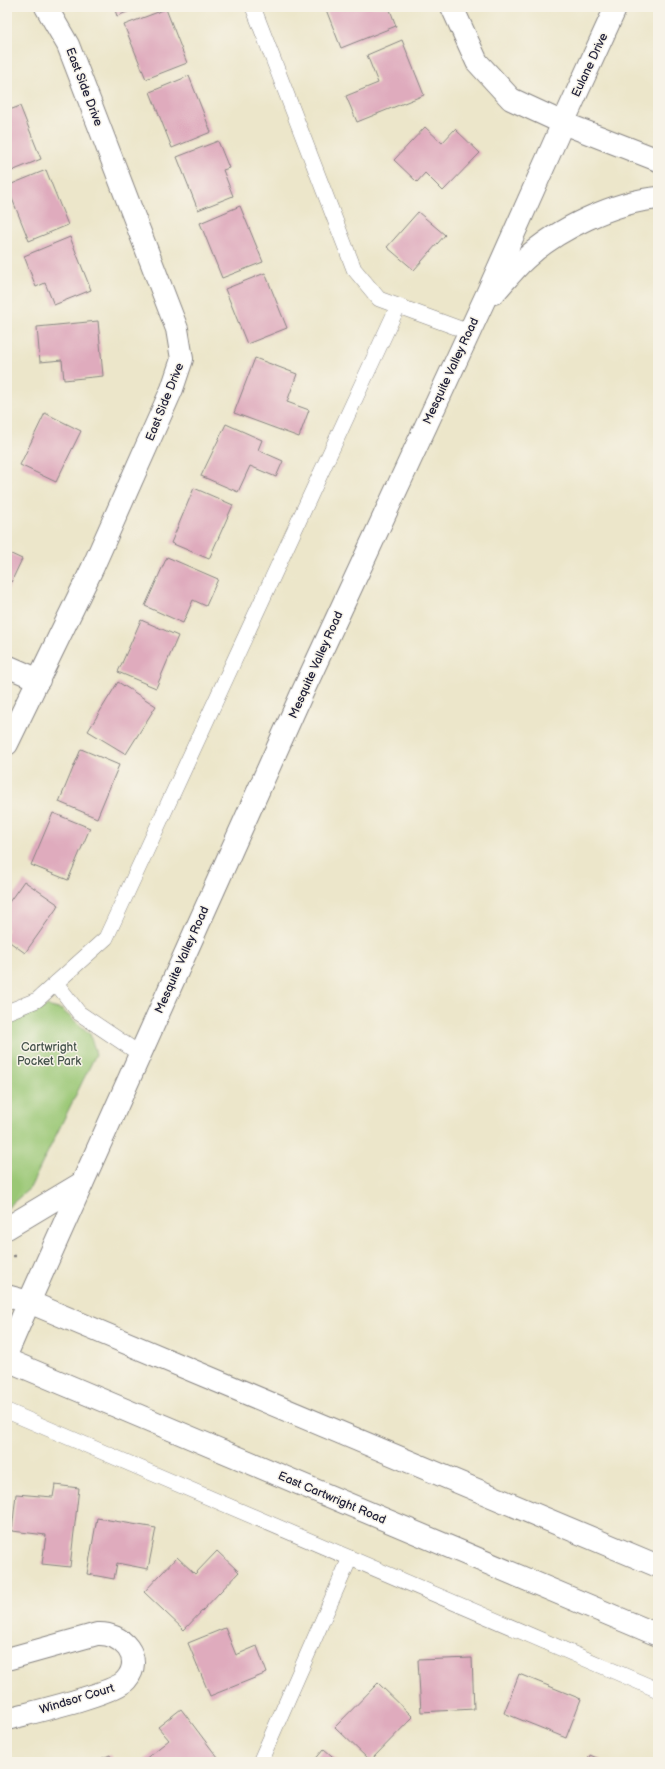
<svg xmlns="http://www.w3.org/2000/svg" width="665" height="1769" font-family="'Balsamiq Sans',sans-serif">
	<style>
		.green { fill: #9ac775; stroke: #5e7458 }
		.building { fill: #dfabbd }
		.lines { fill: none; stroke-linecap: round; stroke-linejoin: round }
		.lane-casing { stroke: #878482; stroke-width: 16 }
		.street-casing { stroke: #878482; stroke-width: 24 }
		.secondary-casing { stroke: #878482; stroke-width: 24 }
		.path { stroke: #878482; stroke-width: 2.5; stroke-dasharray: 3 3; stroke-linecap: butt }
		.lane { stroke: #fff; stroke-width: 15 }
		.street { stroke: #fff; stroke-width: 22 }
		.secondary { stroke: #fff; stroke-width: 22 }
		.labels { text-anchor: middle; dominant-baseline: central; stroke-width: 3; stroke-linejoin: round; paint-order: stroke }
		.street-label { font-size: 12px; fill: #22223b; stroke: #f7f3e8 }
		.park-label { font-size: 12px; fill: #46544c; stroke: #f7f3e8 }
	</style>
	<rect width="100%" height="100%" fill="#f7f3e8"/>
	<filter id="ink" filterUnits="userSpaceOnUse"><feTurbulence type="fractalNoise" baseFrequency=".025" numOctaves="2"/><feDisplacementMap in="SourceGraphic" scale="8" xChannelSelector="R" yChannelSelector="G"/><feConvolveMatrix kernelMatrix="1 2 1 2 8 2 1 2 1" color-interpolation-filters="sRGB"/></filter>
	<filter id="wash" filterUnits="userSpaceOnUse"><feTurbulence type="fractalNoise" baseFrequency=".012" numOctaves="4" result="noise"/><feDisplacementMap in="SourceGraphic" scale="16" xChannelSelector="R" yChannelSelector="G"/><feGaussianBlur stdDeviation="0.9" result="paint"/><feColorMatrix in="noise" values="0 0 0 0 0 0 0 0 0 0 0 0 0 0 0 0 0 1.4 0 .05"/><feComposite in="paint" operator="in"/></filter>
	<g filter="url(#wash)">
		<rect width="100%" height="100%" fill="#ece6ca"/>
		<path class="green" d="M47 1006 62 1010 90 1034 96 1054 30 1188 7 1208V1022Z"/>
		<g id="blocks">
			<g class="building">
				<path d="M114 7H140L117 16Z"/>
				<path d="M325 7H389L396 26 341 48Z"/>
				<path d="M166 9 187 63 146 79 124 25Z"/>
				<path d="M402 40 424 95 357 122 346 96 378 83 367 55Z"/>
				<path d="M189 76 211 132 172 148 150 92Z"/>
				<path d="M20 106 41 159 7 173V111Z"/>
				<path d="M425 127 442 143 455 129 480 153 443 191 425 173 417 182 394 160Z"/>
				<path d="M218 141 229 168 223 170 233 196 198 210 177 157Z"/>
				<path d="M46 170 68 225 29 241 7 186Z"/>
				<path d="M240 206 263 262 222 278 200 223Z"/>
				<path d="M418 212 445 235 414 270 387 247Z"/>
				<path d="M70 237 91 290 54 305 45 283 36 287 24 256Z"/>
				<path d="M265 273 287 328 247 344 225 289Z"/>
				<path d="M98 321 103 376 64 380 62 360 40 362 37 327Z"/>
				<path d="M255 358 297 374 287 402 309 410 299 437 234 413Z"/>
				<path d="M45 413 81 431 56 482 20 465Z"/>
				<path d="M226 424 262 440 258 450 283 461 276 477 250 466 238 492 201 476Z"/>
				<path d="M194 488 233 505 209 559 171 543Z"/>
				<path d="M7 552 22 559 7 591Z"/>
				<path d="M167 557 218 579 206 606 193 600 183 623 145 606Z"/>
				<path d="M141 620 178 636 156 688 118 672Z"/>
				<path d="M118 682 156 706 126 754 88 731Z"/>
				<path d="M81 749 119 765 97 818 59 802Z"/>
				<path d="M53 813 90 828 68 880 31 865Z"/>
				<path d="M24 881 59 905 25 953 7 940V905Z"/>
				<path d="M55 1485 79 1488 70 1567 42 1564 46 1535 12 1531 16 1494 53 1497Z"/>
				<path d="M97 1518 156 1528 148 1569 117 1563 114 1579 87 1574Z"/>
				<path d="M217 1551 239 1572 184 1630 144 1592 177 1557 195 1574Z"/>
				<path d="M225 1628 236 1655 257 1646 267 1673 210 1696 188 1643Z"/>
				<path d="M472 1658 474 1709 421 1712 418 1660Z"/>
				<path d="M519 1674 581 1699 566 1738 504 1713Z"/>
				<path d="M378 1683 413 1717 370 1761 335 1727Z"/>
				<path d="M181 1709 221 1762H146L144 1760 169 1740 158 1727Z"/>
				<path d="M324 1749 339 1762H313Z"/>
				<path d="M110 1755 113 1762H93Z"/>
				<path d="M590 1755 606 1762H587Z"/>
			</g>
		</g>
	</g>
	<g filter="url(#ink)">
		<use href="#blocks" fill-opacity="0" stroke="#878482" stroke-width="1"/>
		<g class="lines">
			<defs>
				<g id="lane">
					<path d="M253 7 354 269 379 299 469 332"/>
					<path d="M56 983 79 1013 140 1054"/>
					<path d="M7 1012 37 1000 106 938 398 306"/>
					<path d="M7 1411 658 1690"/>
					<path d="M260 1762 350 1558"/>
				</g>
				<g id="street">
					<path d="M452 7 477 62 511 99 563 123"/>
					<path d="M7 666 39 680"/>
					<path d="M7 744 92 569 172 389 182 359 177 329 68 45 46 7"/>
					<path d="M7 1353 29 1302"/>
					<path d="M7 1659 97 1634C122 1632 145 1658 126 1680 114 1694 29 1713 7 1719"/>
				</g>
				<g id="secondary">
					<path d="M563 123 658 160"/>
					<path d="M494 293C504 282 514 269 525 259 557 229 614 202 658 198"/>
					<path d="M7 1228 82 1183"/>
					<path d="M7 1296 29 1302 658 1566"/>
					<path d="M29 1302 303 691 487 294 563 123 616 7"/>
					<path d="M7 1360 658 1635"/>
				</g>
			</defs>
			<use href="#lane" class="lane-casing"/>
			<use href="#street" class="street-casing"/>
			<use href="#secondary" class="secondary-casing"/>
			<path class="path" d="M7 1256H19"/>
			<use href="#lane" class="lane"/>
			<use href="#street" class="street"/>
			<use href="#secondary" class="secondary"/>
		</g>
	</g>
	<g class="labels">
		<g class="street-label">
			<text transform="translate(590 65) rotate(-65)">Eulane Drive</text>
			<text transform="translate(84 87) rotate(69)">East Side Drive</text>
			<text transform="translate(451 371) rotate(-65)">Mesquite Valley Road</text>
			<text transform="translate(165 402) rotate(-68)">East Side Drive</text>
			<text transform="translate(316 665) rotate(-66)">Mesquite Valley Road</text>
			<text transform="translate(182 960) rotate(-66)">Mesquite Valley Road</text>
			<text transform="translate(332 1498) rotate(23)">East Cartwright Road</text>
			<text transform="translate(77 1699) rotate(-17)">Windsor Court</text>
		</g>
		<g class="park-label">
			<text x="49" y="1047">Cartwright<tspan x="49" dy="14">Pocket Park</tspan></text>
		</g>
	</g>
	<rect width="665" height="1769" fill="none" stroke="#f7f3e8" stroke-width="24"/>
</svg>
